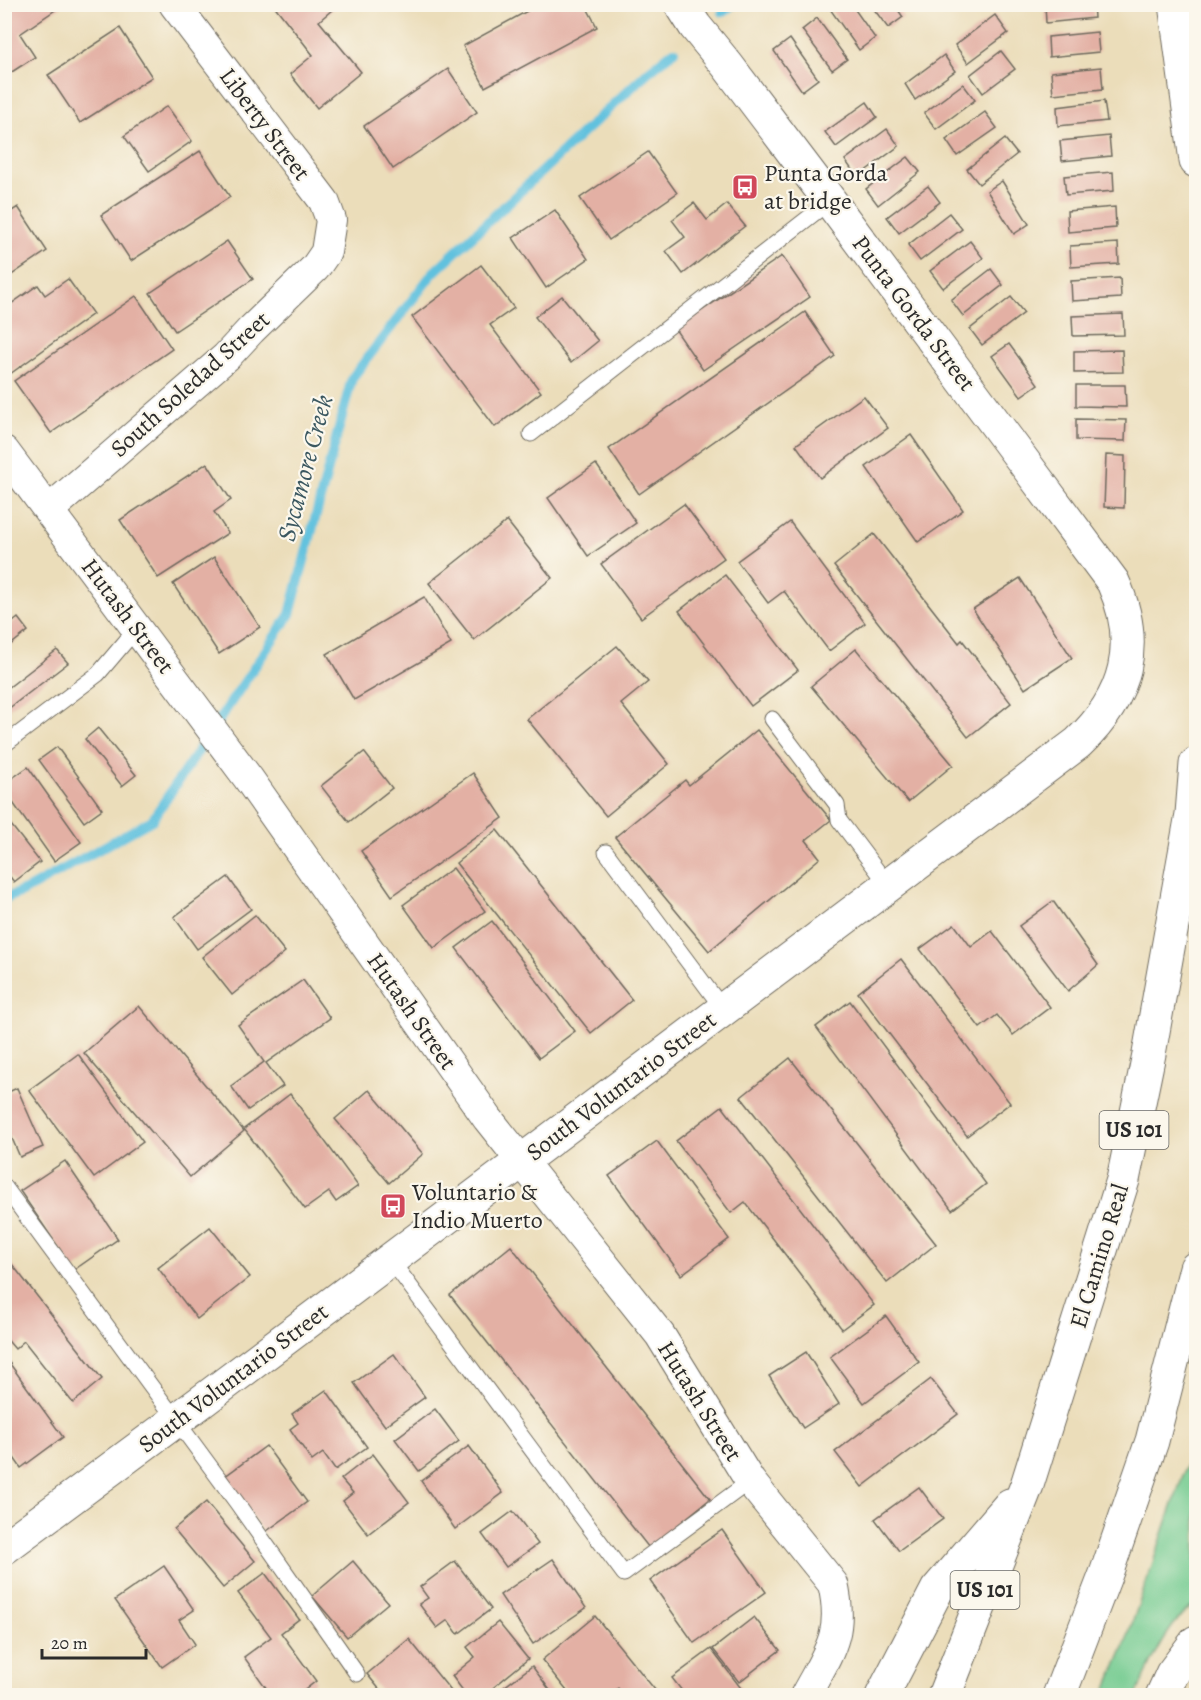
<svg xmlns="http://www.w3.org/2000/svg" width="1201" height="1700" font-family="Alegreya,serif">
	<style>
		.green { fill: #73cb90; stroke: #4f7b5e; stroke-width: 1.5 }
		.lines { fill: none; stroke-linecap: round; stroke-linejoin: round }
		.stream { stroke: #60c1de; stroke-width: 10 }
		.building { fill: #e3b0a4 }
		.lane-casing { stroke: #6e695d; stroke-width: 17 }
		.street-casing { stroke: #6e695d; stroke-width: 32 }
		.secondary-casing { stroke: #6e695d; stroke-width: 35 }
		.highway-casing { stroke: #6e695d; stroke-width: 35 }
		.lane { stroke: #fff; stroke-width: 15 }
		.street { stroke: #fff; stroke-width: 30 }
		.secondary { stroke: #fff; stroke-width: 33 }
		.highway { stroke: #fff; stroke-width: 33 }
		.labels { text-anchor: middle; dominant-baseline: central; stroke-width: 4.5; stroke-linejoin: round; paint-order: stroke }
		.shield { fill: #fbf7ec; stroke: #696865; stroke-width: 1.5 }
		.shield-label { font-size: 22px; font-weight: bold; fill: #2b2b2b }
		.street-label { font-size: 24px; fill: #2b2b2b; stroke: #fbf7ec }
		.poi-label { font-size: 24px; fill: #2b2b2b; stroke: #fbf7ec; text-anchor: start }
		.water-label { font-size: 26px; font-style: italic; fill: #3b5861; stroke: #fbf7ec }
	</style>
	<rect width="100%" height="100%" fill="#fbf7ec"/>
	<filter id="ink" filterUnits="userSpaceOnUse"><feTurbulence type="fractalNoise" baseFrequency=".0167" numOctaves="2"/><feDisplacementMap in="SourceGraphic" scale="12" xChannelSelector="R" yChannelSelector="G"/><feConvolveMatrix kernelMatrix="1 2 1 2 8 2 1 2 1" color-interpolation-filters="sRGB"/></filter>
	<filter id="wash" filterUnits="userSpaceOnUse"><feTurbulence type="fractalNoise" baseFrequency=".008" numOctaves="4" result="noise"/><feDisplacementMap in="SourceGraphic" scale="24" xChannelSelector="R" yChannelSelector="G"/><feGaussianBlur stdDeviation="1.35" result="paint"/><feColorMatrix in="noise" values="0 0 0 0 0 0 0 0 0 0 0 0 0 0 0 0 0 1.4 0 .05"/><feComposite in="paint" operator="in"/></filter>
	<g filter="url(#wash)">
		<rect width="100%" height="100%" fill="#ebddba"/>
		<path class="green" d="M1196 1437V1604C1168 1620 1150 1666 1136 1695H1104L1124 1647Z"/>
		<g class="lines">
			<g class="stream">
				<path d="M723 12 733 4"/>
				<path d="M4 899 26 890 152 820 290 614 352 378 433 273 649 71 674 51"/>
			</g>
		</g>
		<g id="blocks">
			<g class="building">
				<path d="M4 4H64L20 34 35 57 4 77Z"/>
				<path d="M273 4H339L319 21 361 72 317 108 290 74 313 55Z"/>
				<path d="M540 4H585L597 27 485 87 463 46Z"/>
				<path d="M836 4H851L875 38 859 50 830 9Z"/>
				<path d="M870 4H894L903 17 888 28Z"/>
				<path d="M1045 4H1093L1094 18 1046 23Z"/>
				<path d="M995 15 1008 33 968 63 955 45Z"/>
				<path d="M817 18 847 59 832 70 802 30Z"/>
				<path d="M120 28 152 77 80 123 48 75Z"/>
				<path d="M1097 32 1099 52 1049 57 1048 37Z"/>
				<path d="M790 39 818 79 802 91 774 51Z"/>
				<path d="M1001 51 1015 69 983 93 970 75Z"/>
				<path d="M944 55 955 71 915 100 905 84Z"/>
				<path d="M1101 67 1103 89 1053 94 1051 72Z"/>
				<path d="M448 69 477 112 393 169 364 126Z"/>
				<path d="M963 84 975 100 936 129 924 113Z"/>
				<path d="M1104 101 1107 121 1058 126 1057 107Z"/>
				<path d="M867 102 877 117 836 147 825 132Z"/>
				<path d="M167 106 192 141 149 171 124 136Z"/>
				<path d="M985 112 997 128 957 156 946 140Z"/>
				<path d="M887 129 899 146 857 177 845 160Z"/>
				<path d="M1109 136 1111 156 1062 161 1060 141Z"/>
				<path d="M1005 139 1017 154 979 184 967 169Z"/>
				<path d="M200 151 230 197 131 261 101 215Z"/>
				<path d="M648 152 677 193 609 240 580 198Z"/>
				<path d="M908 157 920 172 878 205 866 189Z"/>
				<path d="M1113 172 1114 191 1066 195 1064 176Z"/>
				<path d="M1002 181 1029 224 1014 234 987 191Z"/>
				<path d="M928 186 940 202 899 233 887 217Z"/>
				<path d="M694 203 707 220 727 204 745 226 683 274 666 251 685 237 672 220Z"/>
				<path d="M18 207 47 251 4 280V216Z"/>
				<path d="M1115 207 1116 228 1068 232 1067 211Z"/>
				<path d="M555 210 588 259 546 288 513 238Z"/>
				<path d="M949 213 962 229 920 261 908 245Z"/>
				<path d="M227 241 253 279 175 331 150 293Z"/>
				<path d="M970 241 983 258 943 288 930 271Z"/>
				<path d="M1118 243 1119 264 1071 267 1070 246Z"/>
				<path d="M782 256 810 297 703 370 675 329Z"/>
				<path d="M481 265 514 308 490 325 541 392 495 427 412 317Z"/>
				<path d="M991 269 1003 285 963 316 951 300Z"/>
				<path d="M1120 278 1121 298 1072 301 1071 281Z"/>
				<path d="M68 279 93 314 10 374 4 366V309L38 285 45 295Z"/>
				<path d="M136 296 172 349 51 433 14 381Z"/>
				<path d="M562 296 598 341 571 363 535 317Z"/>
				<path d="M1011 297 1024 313 982 345 970 329Z"/>
				<path d="M805 312 835 356 639 494 609 449Z"/>
				<path d="M1123 314 1124 335 1073 336 1072 316Z"/>
				<path d="M1009 344 1038 384 1021 396 992 356Z"/>
				<path d="M1122 350 1123 372 1074 373V351Z"/>
				<path d="M1076 385H1125L1126 407 1076 406Z"/>
				<path d="M864 396 888 428 820 478 796 445Z"/>
				<path d="M1076 419 1126 420 1125 441 1076 440Z"/>
				<path d="M911 435 963 510 918 542 866 467Z"/>
				<path d="M1106 455 1125 456 1124 508 1104 507Z"/>
				<path d="M207 463 231 500 214 512 228 533 158 578 120 520Z"/>
				<path d="M596 464 636 523 588 556 548 498Z"/>
				<path d="M684 504 724 558 641 618 601 564Z"/>
				<path d="M507 521 552 578 474 640 429 583Z"/>
				<path d="M790 522 865 623 829 651 784 591 768 603 737 561Z"/>
				<path d="M874 534 959 643 962 640 1011 703 968 737 834 566Z"/>
				<path d="M214 557 260 627 219 654 173 584Z"/>
				<path d="M725 575 798 670 751 706 679 611Z"/>
				<path d="M1020 578 1072 658 1025 689 973 609Z"/>
				<path d="M424 597 451 644 354 700 327 654Z"/>
				<path d="M18 618 28 631 4 650V629Z"/>
				<path d="M617 646 648 682 621 704 669 764 606 816 527 719Z"/>
				<path d="M856 649 953 765 908 802 811 686Z"/>
				<path d="M57 650 68 663 4 712V691Z"/>
				<path d="M98 728 136 775 122 786 85 739Z"/>
				<path d="M757 730 831 820 806 840 820 858 709 951 615 837 685 780 689 785Z"/>
				<path d="M57 747 102 809 84 822 39 760Z"/>
				<path d="M364 752 392 788 349 822 321 786Z"/>
				<path d="M28 767 81 842 54 861 4 790V784Z"/>
				<path d="M473 773 503 818 392 896 361 851Z"/>
				<path d="M4 816 40 862 14 882 4 869Z"/>
				<path d="M497 830 632 1000 591 1033 456 863Z"/>
				<path d="M453 868 485 911 434 948 403 905Z"/>
				<path d="M228 877 251 909 197 949 174 917Z"/>
				<path d="M1053 901 1098 965 1068 991 1019 926Z"/>
				<path d="M255 915 285 952 232 995 202 957Z"/>
				<path d="M492 921 575 1031 539 1058 456 948Z"/>
				<path d="M954 924 971 947 992 931 1050 1007 1013 1035 997 1015 980 1028 920 949Z"/>
				<path d="M901 959 1010 1103 967 1136 858 993Z"/>
				<path d="M303 980 330 1018 266 1063 283 1086 248 1110 231 1086 264 1062 238 1025Z"/>
				<path d="M850 1001 986 1184 952 1210 816 1027Z"/>
				<path d="M139 1006 244 1131 190 1177 84 1053Z"/>
				<path d="M78 1054 143 1142 94 1178 29 1090Z"/>
				<path d="M790 1058 936 1244 887 1283 741 1097Z"/>
				<path d="M17 1088 43 1147 20 1157 11 1136 4 1139V1094Z"/>
				<path d="M369 1090 423 1154 389 1183 335 1119Z"/>
				<path d="M290 1094 358 1186 336 1202 329 1192 305 1209 244 1129Z"/>
				<path d="M722 1106 874 1305 842 1329 745 1202 731 1213 676 1141Z"/>
				<path d="M657 1141 729 1239 681 1275 609 1176Z"/>
				<path d="M65 1161 118 1239 74 1270 20 1191Z"/>
				<path d="M210 1227 250 1277 197 1319 158 1268Z"/>
				<path d="M511 1246 710 1499 649 1548 450 1295Z"/>
				<path d="M4 1254 102 1379 73 1403 24 1341 15 1349 4 1336Z"/>
				<path d="M886 1316 919 1362 864 1403 830 1357Z"/>
				<path d="M806 1352 839 1404 803 1428 769 1376Z"/>
				<path d="M394 1354 425 1397 385 1426 354 1383Z"/>
				<path d="M5 1357 63 1437 21 1468 5 1445Z"/>
				<path d="M931 1379 958 1414 862 1487 835 1452Z"/>
				<path d="M326 1390 367 1447 335 1470 323 1453 312 1461 290 1429 298 1423 292 1414Z"/>
				<path d="M435 1409 459 1441 419 1471 395 1439Z"/>
				<path d="M266 1446 307 1502 264 1533 224 1477Z"/>
				<path d="M469 1446 503 1493 455 1529 421 1481Z"/>
				<path d="M373 1454 409 1502 368 1534 343 1501 353 1493 341 1479Z"/>
				<path d="M919 1487 943 1519 899 1551 875 1519Z"/>
				<path d="M206 1502 255 1561 223 1588 174 1529Z"/>
				<path d="M513 1511 538 1544 506 1567 482 1534Z"/>
				<path d="M722 1530 766 1592 694 1643 650 1581Z"/>
				<path d="M553 1559 586 1608 533 1644 500 1595Z"/>
				<path d="M353 1561 388 1603 347 1637 312 1596Z"/>
				<path d="M455 1561 491 1609 458 1634 448 1620 437 1628 419 1604 428 1598 420 1587Z"/>
				<path d="M164 1566 194 1610 179 1620 195 1644 162 1667 115 1600Z"/>
				<path d="M265 1573 299 1619 281 1633 316 1681 297 1696H272L244 1657 271 1637 238 1593Z"/>
				<path d="M595 1616 660 1696H624L618 1688 609 1696H571L542 1660Z"/>
				<path d="M754 1617 780 1650 739 1682 713 1649Z"/>
				<path d="M498 1622 528 1659 483 1696H467L452 1676 475 1657 467 1647Z"/>
				<path d="M409 1639 455 1696H385L367 1674Z"/>
				<path d="M711 1649 747 1696H686L672 1678Z"/>
				<path d="M532 1666 552 1693 549 1696H492Z"/>
			</g>
		</g>
	</g>
	<g filter="url(#ink)">
		<use href="#blocks" fill-opacity="0" stroke="#6e695d" stroke-width="1.5"/>
		<g class="lines">
			<defs>
				<g id="lane">
					<path d="M531 434 830 201"/>
					<path d="M772 719 837 805 839 820 888 885"/>
					<path d="M4 745 98 674 137 628"/>
					<path d="M606 852 723 1009"/>
					<path d="M4 1186 237 1503 357 1674"/>
					<path d="M390 1259 624 1574 750 1481"/>
				</g>
				<g id="street">
					<path d="M4 451 248 778 488 1119 660 1335 750 1481 833 1584C845 1635 828 1653 805 1696"/>
					<path d="M49 510 226 357 251 330 315 268 326 252 331 220 324 201 174 4"/>
				</g>
				<path id="secondary" d="M4 1548 205 1399 1078 743C1127 697 1141 644 1113 582L830 201 727 65 695 26 681 4"/>
				<g id="highway">
					<path d="M1175 4 1196 161"/>
					<path d="M882 1696 937 1590 1010 1505"/>
					<path d="M944 1696 1027 1485 1123 1180 1149 1054 1192 814 1196 764"/>
					<path d="M1059 1696 1107 1571 1152 1441 1196 1268"/>
					<path d="M1162 1696 1172 1674 1196 1642"/>
				</g>
			</defs>
			<use href="#lane" class="lane-casing"/>
			<use href="#street" class="street-casing"/>
			<use href="#secondary" class="secondary-casing"/>
			<use href="#highway" class="highway-casing"/>
			<use href="#lane" class="lane"/>
			<use href="#street" class="street"/>
			<use href="#secondary" class="secondary"/>
			<use href="#highway" class="highway"/>
		</g>
	</g>
	<defs>
		<symbol id="bus-square" viewBox="-11 -11 22 22"><rect x="-9" y="-9" width="18" height="18" rx="4" fill="#d1495b" stroke="#fbf7ec"/><path d="M-5-6H5V4H4V6H2V4H-2V6H-4V4H-5ZM-3.5-4V0h7V-4ZM-3.5 1.2v1.5H-2V1.2ZM2 1.2v1.5H3.5V1.2Z" fill="#fff"/></symbol>
	</defs>
	<g fill-rule="evenodd">
		<use href="#bus-square" x="730" y="172" width="30" height="30"/>
		<use href="#bus-square" x="378" y="1191" width="30" height="30"/>
	</g>
	<g class="labels">
		<g class="shield">
			<rect x="1099.5" y="1111" width="69" height="38" rx="4.5"/>
			<rect x="950.5" y="1571" width="69" height="38" rx="4.5"/>
		</g>
		<g class="shield-label">
			<text x="1134" y="1130">US 101</text>
			<text x="985" y="1590">US 101</text>
		</g>
		<g class="street-label">
			<text transform="translate(265 124) rotate(53)">Liberty Street</text>
			<text transform="translate(914 313) rotate(53)">Punta Gorda Street</text>
			<text transform="translate(190 384) rotate(-42)">South Soledad Street</text>
			<text transform="translate(128 616) rotate(53)">Hutash Street</text>
			<text transform="translate(412 1011) rotate(55)">Hutash Street</text>
			<text transform="translate(621 1086) rotate(-37)">South Voluntario Street</text>
			<text transform="translate(1099 1256) rotate(-73)">El Camino Real</text>
			<text transform="translate(233 1378) rotate(-37)">South Voluntario Street</text>
			<text transform="translate(700 1401) rotate(58)">Hutash Street</text>
		</g>
		<g class="poi-label">
			<text x="764" y="173">Punta Gorda<tspan x="764" dy="28">at bridge</tspan></text>
			<text x="412" y="1192">Voluntario &amp;<tspan x="412" dy="28">Indio Muerto</tspan></text>
		</g>
		<g class="water-label">
			<text transform="translate(305 468) rotate(-75)">Sycamore Creek</text>
		</g>
	</g>
	<rect width="1201" height="1700" fill="none" stroke="#fbf7ec" stroke-width="24"/>
	<path d="M42 1649v9h104v-9" fill="none" stroke="#2b2b2b" stroke-width="3"/>
	<text x="51" y="1649" font-size="18" fill="#2b2b2b" stroke="#fbf7ec" stroke-width="4.5" paint-order="stroke">20 m</text>
</svg>
